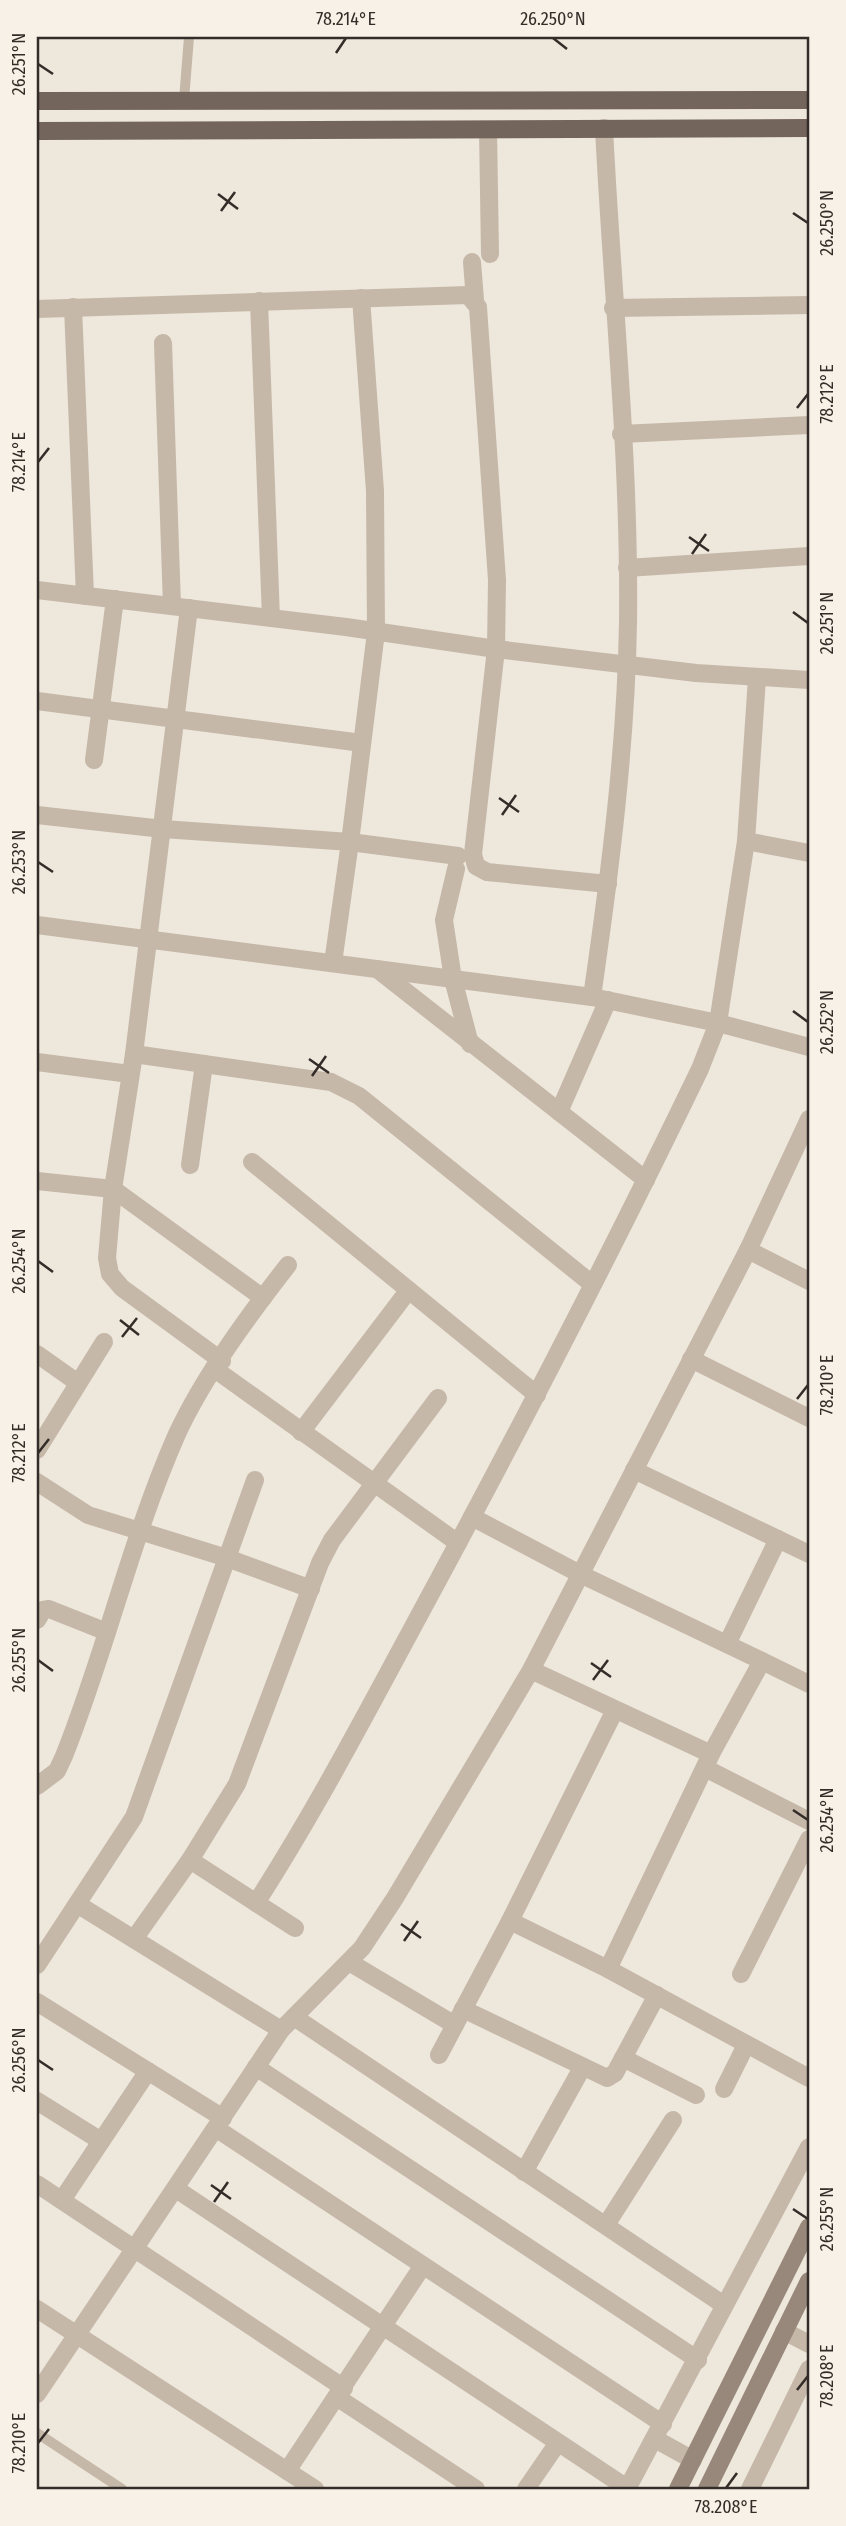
<svg xmlns="http://www.w3.org/2000/svg" width="846" height="2526" font-family="'Fira Sans Condensed',sans-serif">
	<style>
		.lines { fill: none; stroke-linecap: round; stroke-linejoin: round }
		.lane { stroke: #c5b8a9; stroke-width: 10 }
		.street { stroke: #c5b8a9; stroke-width: 18 }
		.secondary { stroke: #98887b; stroke-width: 18 }
		.primary { stroke: #73655b; stroke-width: 18 }
		.ticks { fill: none; stroke: #332c28; stroke-width: 2.5 }
		.neatline { fill: none; stroke: #332c28; stroke-width: 2.5 }
		.ticks-label { font-size: 18px; text-anchor: middle; fill: #332c28 }
	</style>
	<rect width="100%" height="100%" fill="#eee7db"/>
	<g class="lines">
		<g class="lane">
			<path d="M184 100 189 37"/>
			<path d="M37 2433 122 2489"/>
		</g>
		<g class="street">
			<path d="M488 130 490 254"/>
			<path d="M472 262 475 300"/>
			<path d="M361 298 375 491 376 632 350 842 458 856"/>
			<path d="M259 301 271 618"/>
			<path d="M73 307 85 596"/>
			<path d="M613 308 809 305"/>
			<path d="M37 309 468 295 478 307 497 580 496 649 696 673 809 680"/>
			<path d="M163 343 172 606"/>
			<path d="M621 434 809 425"/>
			<path d="M627 568 809 556"/>
			<path d="M37 590 346 627 496 649 473 854 476 866 487 872 608 884"/>
			<path d="M189 608 134 1054 113 1189 107 1258 110 1274 122 1288 222 1361"/>
			<path d="M37 701 362 743"/>
			<path d="M94 760 115 599"/>
			<path d="M37 815 163 829 350 842 333 963"/>
			<path d="M746 841 809 853"/>
			<path d="M456 869 444 920 453 979 470 1044"/>
			<path d="M37 925 592 997 718 1023 809 1047"/>
			<path d="M377 969 646 1180"/>
			<path d="M592 997C610 872 626 748 628 622 630 458 612 292 604 128"/>
			<path d="M134 1054 331 1082 359 1096 592 1284"/>
			<path d="M37 1062 130 1074"/>
			<path d="M559 1112 608 1000"/>
			<path d="M252 1162 537 1395"/>
			<path d="M190 1165 204 1064"/>
			<path d="M37 1181 113 1189 263 1298"/>
			<path d="M748 1250 809 1281"/>
			<path d="M37 1354 78 1383"/>
			<path d="M691 1359 809 1418"/>
			<path d="M216 1370 458 1543"/>
			<path d="M301 1432 408 1291"/>
			<path d="M37 1450 104 1342"/>
			<path d="M634 1470 809 1554"/>
			<path d="M37 1482 88 1515 227 1558 311 1589"/>
			<path d="M472 1517 580 1574 762 1661 711 1754 608 1969 809 2078"/>
			<path d="M37 1620 43 1610 49 1609 107 1632"/>
			<path d="M727 1644 778 1539"/>
			<path d="M762 1661 809 1684"/>
			<path d="M531 1670 711 1754"/>
			<path d="M705 1768 809 1821"/>
			<path d="M37 1786 57 1771 64 1756C106 1651 131 1538 177 1434 204 1376 249 1315 288 1265"/>
			<path d="M190 1860 295 1928"/>
			<path d="M256 1903C322 1800 377 1693 435 1586 527 1415 616 1243 700 1069L718 1023 746 841 757 678"/>
			<path d="M77 1904 281 2030"/>
			<path d="M134 1939 190 1860 237 1784 320 1563 332 1540 438 1398"/>
			<path d="M349 1962 455 2025"/>
			<path d="M37 1965 134 1817 255 1480"/>
			<path d="M608 1969 510 1921 615 1710"/>
			<path d="M741 1974 809 1839"/>
			<path d="M37 2002 223 2118"/>
			<path d="M463 2009 607 2078 615 2073 657 1995"/>
			<path d="M294 2017 724 2305"/>
			<path d="M439 2055 510 1921"/>
			<path d="M623 2058 696 2095"/>
			<path d="M256 2067 698 2360"/>
			<path d="M724 2089 746 2045"/>
			<path d="M37 2101 101 2141"/>
			<path d="M217 2129 663 2424"/>
			<path d="M524 2172 582 2068"/>
			<path d="M37 2184 344 2388"/>
			<path d="M176 2189 627 2488"/>
			<path d="M62 2200 148 2071"/>
			<path d="M606 2225 673 2120"/>
			<path d="M37 2309 315 2489"/>
			<path d="M784 2331 809 2344"/>
			<path d="M37 2394 281 2030 362 1948 395 1898 531 1670 748 1250 809 1119"/>
			<path d="M338 2398 476 2489"/>
			<path d="M655 2439 693 2460"/>
			<path d="M287 2471 422 2267"/>
			<path d="M526 2489 557 2444"/>
			<path d="M627 2489 809 2147"/>
			<path d="M750 2489 809 2369"/>
		</g>
		<g class="secondary">
			<path d="M678 2489 809 2227"/>
			<path d="M707 2489 809 2281"/>
		</g>
		<g class="primary">
			<path d="M37 101 809 100"/>
			<path d="M37 131 809 128"/>
		</g>
	</g>
	<path class="ticks" d="M553 38 567 49M336 53 346 38M38 64 53 74M218 194 238 209M221 211 235 192M793 213 808 223M797 408 808 394M38 462 49 448M689 537 709 551M692 554 706 534M793 612 808 623M499 798 519 812M502 815 516 795M38 862 53 872M793 1011 808 1022M309 1059 329 1073M312 1076 326 1056M38 1261 53 1272M120 1320 139 1335M122 1337 137 1318M797 1399 808 1385M38 1453 49 1439M38 1660 53 1671M591 1663 611 1677M593 1680 608 1660M793 1810 808 1820M401 1924 421 1938M404 1941 418 1921M38 2060 53 2070M211 2185 231 2199M214 2202 228 2182M793 2209 808 2219M797 2390 808 2376M38 2443 49 2429M726 2488 737 2473"/>
	<rect width="846" height="2526" fill="none" stroke="#f7f1e7" stroke-width="77"/>
	<rect x="38" y="38" width="770" height="2450" class="neatline"/>
	<g class="ticks-label">
		<text x="346" y="25">78.214°E</text>
		<text x="553" y="25">26.250°N</text>
		<text transform="translate(19 64) rotate(-90)" y="6">26.251°N</text>
		<text transform="translate(827 223) rotate(-90)" y="6">26.250°N</text>
		<text transform="translate(827 394) rotate(-90)" y="6">78.212°E</text>
		<text transform="translate(19 462) rotate(-90)" y="6">78.214°E</text>
		<text transform="translate(827 623) rotate(-90)" y="6">26.251°N</text>
		<text transform="translate(19 862) rotate(-90)" y="6">26.253°N</text>
		<text transform="translate(827 1022) rotate(-90)" y="6">26.252°N</text>
		<text transform="translate(19 1261) rotate(-90)" y="6">26.254°N</text>
		<text transform="translate(827 1385) rotate(-90)" y="6">78.210°E</text>
		<text transform="translate(19 1453) rotate(-90)" y="6">78.212°E</text>
		<text transform="translate(19 1660) rotate(-90)" y="6">26.255°N</text>
		<text transform="translate(827 1820) rotate(-90)" y="6">26.254°N</text>
		<text transform="translate(19 2060) rotate(-90)" y="6">26.256°N</text>
		<text transform="translate(827 2219) rotate(-90)" y="6">26.255°N</text>
		<text transform="translate(827 2376) rotate(-90)" y="6">78.208°E</text>
		<text transform="translate(19 2443) rotate(-90)" y="6">78.210°E</text>
		<text x="726" y="2513">78.208°E</text>
	</g>
</svg>
